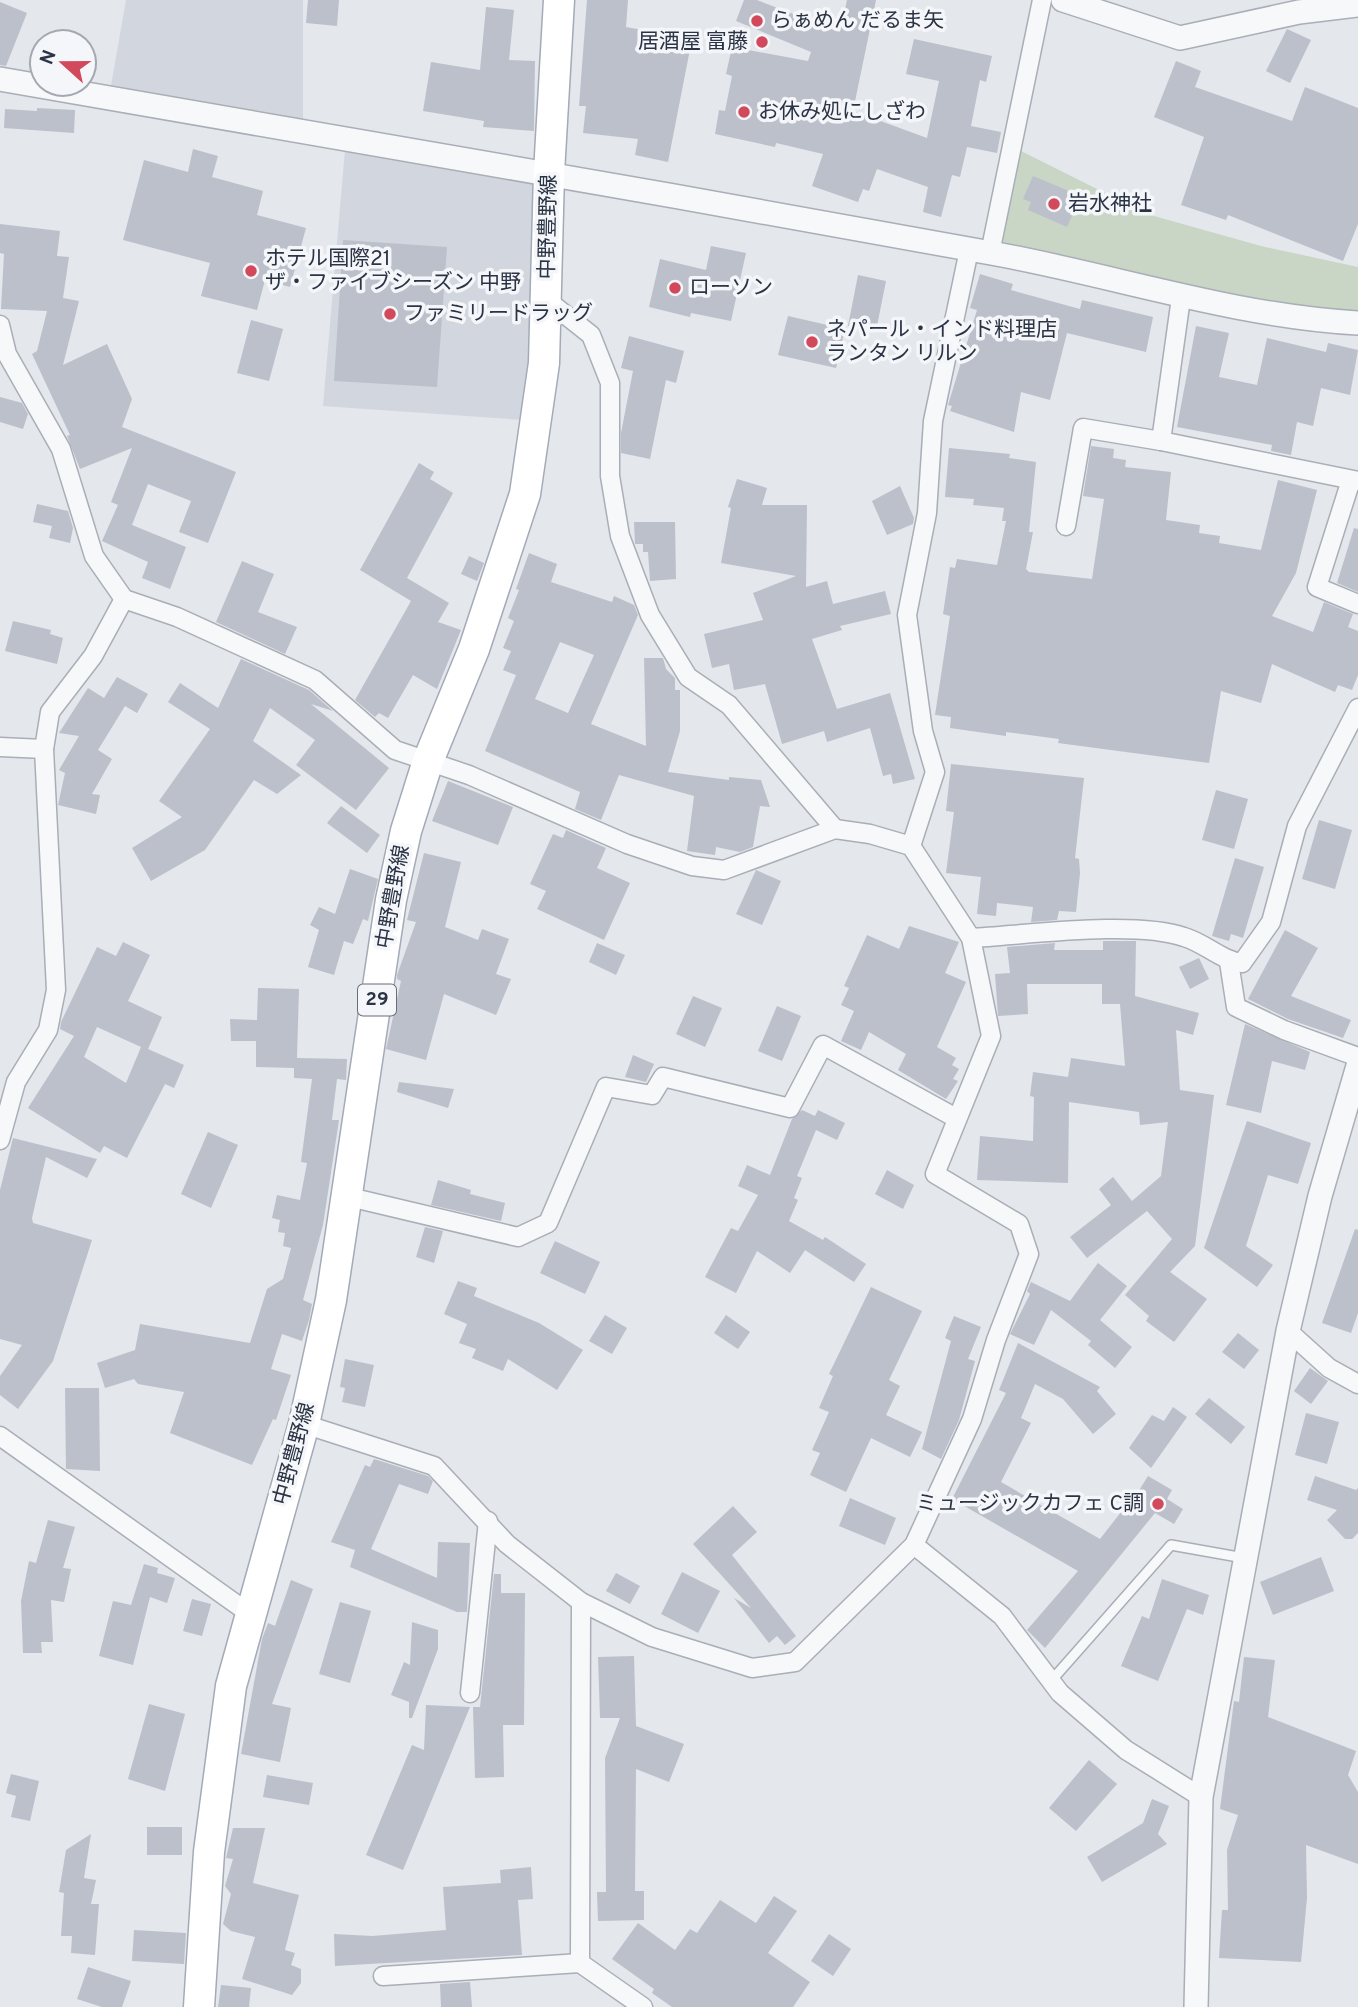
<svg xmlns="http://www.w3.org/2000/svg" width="1358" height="2007" font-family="Overpass,'Noto Sans JP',sans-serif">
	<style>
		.built { fill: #d2d6de }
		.green { fill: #c9d6c5 }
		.building { fill: #bbc0ca; fill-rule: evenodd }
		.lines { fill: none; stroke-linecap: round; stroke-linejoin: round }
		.service-casing { stroke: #a9aeb7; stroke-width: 12 }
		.minor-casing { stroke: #a9aeb7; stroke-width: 21 }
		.tertiary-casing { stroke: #a9aeb7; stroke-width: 26 }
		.primary-casing { stroke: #a3abb8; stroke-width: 33 }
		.service { stroke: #f7f8fa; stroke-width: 9 }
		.minor { stroke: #f7f8fa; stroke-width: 18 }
		.tertiary { stroke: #f7f8fa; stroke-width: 23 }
		.primary { stroke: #fff; stroke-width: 30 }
		.poi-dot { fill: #d1495b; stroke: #f4f6f9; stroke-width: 2.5 }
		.labels { text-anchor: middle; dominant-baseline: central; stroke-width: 7; stroke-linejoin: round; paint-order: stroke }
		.shield { fill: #f4f6f9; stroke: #676e7b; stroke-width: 2 }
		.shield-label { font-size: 19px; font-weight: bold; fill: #2b3445 }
		.poi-label { font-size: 21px; fill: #2b3445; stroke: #f4f6f9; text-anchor: start }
		.street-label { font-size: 21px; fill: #2b3445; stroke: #f4f6f9 }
	</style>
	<rect width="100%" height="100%" fill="#e4e7ec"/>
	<g class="built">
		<path d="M126 0H303V131L109 97Z"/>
		<path d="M346 138 549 173 537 421 323 406Z"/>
	</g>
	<path class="green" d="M1011 146 1147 214 1261 246 1358 267V323L990 253Z"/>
	<g class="building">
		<path d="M308 0H339L337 26 306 23Z"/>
		<path d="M587 0H628L626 27 692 39 668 162 635 155 638 139 583 133 586 106H579Z"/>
		<path d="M744 0H757L840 32 847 0H876L853 111 927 138 939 81 906 74 914 39 992 56 986 82 980 80 971 126 1001 132 997 153 967 147 960 177 952 175 941 217 923 212 928 187 877 169 869 191 863 189 858 202 812 186 823 154 776 143 775 147 715 134 719 110 725 111 732 76 726 74 732 47 808 61 811 52 736 21Z"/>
		<path d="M0 2 27 13 6 66 0 65Z"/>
		<path d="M486 7 514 10 509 60 535 61 534 131 483 127 484 121 423 111 431 62 480 70Z"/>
		<path d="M1287 29 1311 40 1290 83 1266 71Z"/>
		<path d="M1176 61 1201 71 1195 87 1292 121 1305 87 1358 108V224L1343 261 1228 215 1226 220 1181 205 1204 137 1154 117Z"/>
		<path d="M37 108 75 110 74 133 4 128 5 109 37 111Z"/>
		<path d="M193 149 218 156 212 177 263 191 257 215 306 228 290 287 265 280 257 310 201 296 210 263 123 240 144 160 188 172Z"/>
		<path d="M1033 176 1081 196 1067 227 1028 210 1031 202 1023 199Z"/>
		<path d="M0 224 60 231 57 256 69 257 63 298 79 301 63 365 107 344 132 399 122 427 236 472 208 543 179 532 191 501 148 484 132 525 186 547 170 589 142 578 148 562 102 541 118 505 111 502 132 448 80 469 67 436 70 435 32 354 37 351 47 311 1 309 4 254 0 253Z"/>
		<path d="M343 240 447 247 437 387 334 381Z"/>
		<path d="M711 246 746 253 731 321 691 313 690 317 649 307 660 259 706 270Z"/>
		<path d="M980 274 1013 284 1011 290 1080 309 1082 300 1153 317 1146 352 1067 333 1050 400 1021 392 1014 432 950 411 952 406 948 405 977 310 970 308Z"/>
		<path d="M858 275 886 281 876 331 848 326Z"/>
		<path d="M788 316 845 329 836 368 778 355Z"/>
		<path d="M251 320 283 329 269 381 237 373Z"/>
		<path d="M1196 326 1229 333 1219 377 1257 385 1267 338 1326 352 1328 343 1358 350 1350 395 1321 388 1313 426 1297 422 1291 455 1271 451 1272 445 1177 427Z"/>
		<path d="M629 336 684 351 676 383 666 380 650 459 621 453V433L633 371 621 368Z"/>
		<path d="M0 397 22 403 28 414 23 429 0 422Z"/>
		<path d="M1091 446 1114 449 1113 458 1126 460 1125 467 1171 472 1166 520 1200 525 1199 533 1220 536 1219 543 1261 550 1278 480 1317 490 1296 573 1272 616 1313 632 1324 602 1353 614 1348 627 1358 631V675L1352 690 1338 685 1335 692 1272 664 1261 703 1221 691 1209 763 1058 743 1059 739 1006 732V736L950 728 951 717 935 715 950 616 943 614 950 567 955 568 957 559 997 565 1006 521H1002L1004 508 973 505 974 499 945 497 949 448 1010 454 1009 458 1036 462 1029 532H1033L1026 569 1029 572 1092 579 1104 499 1083 496Z"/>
		<path d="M419 463 434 472 430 479 453 493 407 578 449 603 438 622 461 630 437 689 413 675 388 718 379 713 375 717 355 700 411 601 360 570Z"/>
		<path d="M737 479 767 488 762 505H807L806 587 827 581 833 604 885 591 891 614 840 626 842 630 812 639 837 709 890 693 915 779 893 784 891 774 883 776 870 728 827 742 824 731 782 744 765 684 734 690 729 664 712 668 704 634 763 620 753 593 796 576 721 563 731 508 728 507Z"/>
		<path d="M900 486 914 518 913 524 887 535 872 501Z"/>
		<path d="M37 504 68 511 73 528 70 543 49 538 52 526 33 522Z"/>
		<path d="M634 522H675L676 579 650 581 648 552H643V544H635Z"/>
		<path d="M1354 528 1358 529V592L1337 583Z"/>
		<path d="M529 553 557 564 551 582 612 602 614 596 634 605 638 615 591 724 646 746 644 658H663L666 669 675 678V690H680V731L668 772 729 780V777L761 780 770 807 760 806 753 847 740 852 716 847 715 855 687 851 694 796 619 775 601 820 575 809 580 792 485 751 516 675 503 670 511 651 503 648 514 621 508 618 519 590 516 589ZM560 642 594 655 568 713 535 699Z"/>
		<path d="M469 556 484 563 477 581 461 574Z"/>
		<path d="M242 561 274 574 258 612 297 627 285 654 216 622Z"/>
		<path d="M13 621 51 630 50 634 63 638 57 664 5 651Z"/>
		<path d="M241 659 309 690 333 711 311 704 389 768 356 810 296 765 315 740 270 708 253 741 301 775 277 794 254 780 205 850 151 881 132 848 182 817 159 801 210 729 168 702 180 683 218 708Z"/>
		<path d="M117 677 148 694 137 713 125 706 98 750 112 759 92 794 100 795 96 814 58 805 65 773 59 770 79 736 59 733 88 688 104 698Z"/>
		<path d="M951 764 1084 778 1075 858 1079 859 1080 873 1076 912 1059 911 1057 920 1031 922 1033 907 997 903 996 916 977 914 981 877 946 873 954 812 946 811Z"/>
		<path d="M448 781 513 807 498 845 432 821Z"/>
		<path d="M1216 790 1248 799 1234 849 1202 840Z"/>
		<path d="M341 806 380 835 367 853 327 823Z"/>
		<path d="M1319 820 1352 830 1335 889 1302 879Z"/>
		<path d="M566 830 606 848 597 868 630 883 604 940 537 909 546 891 530 884 553 834 563 838Z"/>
		<path d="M424 853 461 862 445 927 478 940 482 929 509 939 496 974 511 979 496 1015 444 994 426 1060 386 1049 401 981 397 979V975L416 922 407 920Z"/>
		<path d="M1235 858 1264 867 1243 938 1231 934 1229 941 1212 936Z"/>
		<path d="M350 869 378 879 368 921 363 919 353 944 344 941 334 975 308 967 319 930 310 925 319 907 335 914Z"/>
		<path d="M756 870 781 881 762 925 736 914Z"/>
		<path d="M909 926 959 942 945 973 966 982 937 1047 956 1058 952 1065 959 1069 953 1079 958 1081 946 1099 898 1070 906 1054 869 1032 861 1050 841 1041 854 1011 841 1005 849 988 844 986 867 935 899 949Z"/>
		<path d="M1285 930 1318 948 1291 996 1351 1020 1343 1038 1288 1019 1248 999Z"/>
		<path d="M1103 941H1136L1135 996 1199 1013 1193 1035 1176 1030 1180 1090 1214 1095 1195 1246 1170 1272 1207 1299 1174 1342 1146 1321 1149 1316 1125 1295 1172 1239 1147 1211 1087 1258 1070 1237 1111 1205 1099 1189 1113 1177 1132 1201 1161 1176 1168 1122 1140 1125 1139 1112 1069 1102 1068 1183 977 1180 980 1136 1033 1141 1034 1097 1030 1096 1033 1072 1068 1077 1071 1058 1125 1066 1120 1004H1102V984H1027L1028 1014 998 1016 995 974 1010 973 1007 947 1055 943 1054 950H1103Z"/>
		<path d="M123 942 150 955 128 1001 162 1017 148 1049 184 1065 174 1088 165 1084 127 1158 104 1146 100 1153 28 1108 74 1036 60 1029 61 1022 97 947 116 956ZM97 1027 141 1047 126 1083 84 1057Z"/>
		<path d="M597 943 625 955 616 975 589 962Z"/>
		<path d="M1199 958 1209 979 1190 989 1179 967Z"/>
		<path d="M258 988 299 989 297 1058 347 1059 346 1080 337 1079 332 1120H339L323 1225 303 1300 312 1304 309 1320 302 1341 282 1334 271 1369 291 1375 276 1420 273 1419 252 1465 170 1433 184 1392 138 1384 134 1379 105 1388 97 1363 135 1350 140 1324 250 1343 267 1289 283 1279 291 1248 283 1246 285 1233 278 1232 280 1220 272 1218 277 1195 300 1200 307 1163 301 1162 312 1079 294 1078V1068L256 1067V1041H231L230 1019 257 1020Z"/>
		<path d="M693 996 722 1008 705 1047 676 1034Z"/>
		<path d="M777 1006 801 1016 782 1061 758 1051Z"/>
		<path d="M1245 1024 1310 1052 1305 1070 1272 1061 1261 1113 1226 1105Z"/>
		<path d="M633 1055 654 1064 646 1082 625 1077Z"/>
		<path d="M399 1082 454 1089 448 1108 397 1092Z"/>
		<path d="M802 1110 815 1116 818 1110 845 1123 837 1140 816 1130 797 1176 802 1178 794 1198 798 1200 789 1221 823 1240 825 1237 866 1264 854 1282 805 1250 790 1273 757 1251 736 1293 705 1277 731 1228 738 1231 758 1195 738 1186 747 1165 770 1175 792 1119Z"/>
		<path d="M1247 1121 1311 1143 1298 1184 1268 1175 1246 1246 1273 1265 1257 1287 1204 1248Z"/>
		<path d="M208 1132 238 1145 211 1208 181 1194Z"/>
		<path d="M13 1138 97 1159 87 1178 46 1157 32 1218 33 1223 92 1240 53 1361 18 1409 0 1395V1376L22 1345 0 1339V1190Z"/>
		<path d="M887 1170 914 1185 903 1209 875 1194Z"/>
		<path d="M438 1180 471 1190 470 1194 505 1203 501 1221 431 1205Z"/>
		<path d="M425 1227 443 1231 434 1263 416 1257Z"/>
		<path d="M1355 1229 1358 1230V1313L1351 1333 1322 1323Z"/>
		<path d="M555 1241 600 1262 585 1294 540 1273Z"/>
		<path d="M1098 1263 1127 1286 1100 1320 1132 1347 1115 1368 1088 1345 1091 1341 1051 1310 1034 1345 1010 1334 1030 1294 1027 1291 1031 1282 1070 1301Z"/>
		<path d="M458 1281 477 1288 474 1296 539 1323 583 1350 557 1390 508 1359 503 1371 472 1358 476 1349 459 1343 467 1324 444 1314Z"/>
		<path d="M871 1287 922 1311 889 1380 900 1386 886 1415 922 1432 910 1457 871 1438 846 1492 810 1475 820 1453 812 1450 829 1412 819 1408 833 1376 829 1374Z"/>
		<path d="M605 1315 627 1328 612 1354 589 1341Z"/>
		<path d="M726 1315 750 1332 738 1349 714 1333Z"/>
		<path d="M954 1316 981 1327 968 1359 975 1361 959 1420 941 1459 922 1449 951 1341 945 1338Z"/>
		<path d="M1238 1333 1259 1350 1244 1369 1222 1352Z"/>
		<path d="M1018 1343 1100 1387 1097 1391 1116 1414 1093 1434 1063 1399 1035 1384 1021 1418 1031 1423 1001 1482 1100 1539 1128 1503 1130 1505 1148 1476 1172 1490 1167 1499 1183 1509 1174 1524 1155 1513 1045 1648 1027 1630 1078 1571 952 1499 1006 1393 999 1390Z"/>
		<path d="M345 1359 374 1365 365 1407 342 1402 345 1388 340 1387Z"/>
		<path d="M1310 1368 1328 1381 1311 1404 1294 1391Z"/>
		<path d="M65 1388H99L100 1471 66 1469Z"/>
		<path d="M1209 1398 1245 1427 1231 1444 1195 1414Z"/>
		<path d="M1173 1407 1187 1417 1151 1468 1129 1448 1152 1415 1164 1421Z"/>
		<path d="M1306 1413 1339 1422 1327 1464 1295 1455Z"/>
		<path d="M374 1459 428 1476 433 1481 428 1494 399 1484 371 1549 437 1578 438 1542 470 1543 467 1612H457L350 1567 355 1550 331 1542 365 1465 370 1467Z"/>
		<path d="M1315 1476 1356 1490 1358 1488V1533L1352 1539H1345L1327 1520 1337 1510 1307 1500Z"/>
		<path d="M850 1498 896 1518 885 1545 839 1526Z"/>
		<path d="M733 1506 757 1532 732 1555 796 1636 785 1645 777 1636 769 1643 734 1598 751 1608 693 1544Z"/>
		<path d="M48 1520 75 1527 63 1568 71 1569 64 1602 51 1600 53 1642H41L42 1653H23L21 1601 29 1561 36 1563Z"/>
		<path d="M1321 1557 1334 1591 1273 1615 1260 1582Z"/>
		<path d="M144 1564 158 1568 157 1573 175 1578 167 1603 150 1597 133 1665 99 1656 113 1601 131 1605Z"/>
		<path d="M682 1572 720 1591 698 1633 661 1614Z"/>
		<path d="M616 1573 640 1586 630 1604 606 1591Z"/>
		<path d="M494 1574H501V1593H525L524 1725H503L504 1777 475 1778 473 1707H480Z"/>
		<path d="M1162 1579 1209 1595 1203 1615 1187 1609 1158 1681 1121 1666 1142 1616 1149 1619Z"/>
		<path d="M291 1580 313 1589 272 1704 291 1708 280 1762 241 1754 262 1639 268 1623 275 1626Z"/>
		<path d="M192 1599 211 1604 202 1636 183 1631Z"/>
		<path d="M340 1602 371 1611 350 1683 319 1674Z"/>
		<path d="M412 1622 438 1630V1649L412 1718H409V1702L391 1695 404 1662 410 1665Z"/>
		<path d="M634 1656 636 1726 684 1744 669 1782 636 1769 635 1891H644V1920L598 1921 597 1892H606L605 1758 620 1718H600L598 1657Z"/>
		<path d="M1244 1657 1275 1660 1268 1717 1356 1751 1348 1775 1358 1792V1864L1306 1845 1307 1898 1301 1962 1219 1958 1222 1910H1228L1227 1850 1238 1815 1220 1809 1234 1701 1239 1702Z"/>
		<path d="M149 1704 185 1714 165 1791 128 1779Z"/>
		<path d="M426 1705 470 1707 403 1870 366 1855 412 1745 424 1750Z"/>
		<path d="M1089 1760 1117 1784 1076 1831 1049 1808Z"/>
		<path d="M11 1774 39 1781 30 1821 11 1817 16 1796 6 1793Z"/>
		<path d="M267 1775 313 1783 309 1805 263 1797Z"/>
		<path d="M1152 1799 1169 1806 1158 1834 1167 1844 1102 1882 1087 1857 1143 1823Z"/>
		<rect x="147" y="1827" width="35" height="28"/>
		<path d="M233 1828H265L253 1883 299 1895 285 1950 295 1953 291 1965 301 1969V1983L292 1995 242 1979 255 1937 231 1931 223 1924 231 1894 225 1886 233 1859 226 1858Z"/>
		<path d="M91 1834 84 1878 96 1880 91 1904H99L95 1955 71 1953 72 1936H61L64 1893 59 1892 66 1850Z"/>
		<path d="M531 1867 533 1899 518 1900 522 1955 335 1966 334 1934 372 1936 446 1930 443 1887 501 1883 500 1870Z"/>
		<path d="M774 1896 797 1911 768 1953 810 1982 793 2007H672L652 1993 654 1989 612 1959 638 1923 675 1950 690 1929 697 1933 720 1900 756 1923Z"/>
		<path d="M134 1930 186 1933 184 1964 132 1961Z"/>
		<path d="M829 1934 851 1949 833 1976 811 1961Z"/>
		<path d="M88 1967 131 1981 122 2007H102L77 1999Z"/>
		<path d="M470 1982 472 2007H441L440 1984Z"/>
		<path d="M221 1985 251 1988 249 2007H218Z"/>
	</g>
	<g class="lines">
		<defs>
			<path id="service" d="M1051 1681 1171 1545 1244 1558"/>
			<g id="minor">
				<path d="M990 253 1042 0"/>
				<path d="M548 301 591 335 610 383V476L620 536 650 615 688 677 729 705 835 829"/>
				<path d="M0 325 7 354 61 449 94 556 124 599 177 617 315 680 395 750 469 775 627 844 692 866 724 870 835 829 870 834 911 846 971 938C1027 935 1134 920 1184 937 1205 943 1220 960 1242 963L1271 922 1297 826 1358 708"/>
				<path d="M1161 441 1181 298"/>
				<path d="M1351 480 1317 587 1358 604"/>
				<path d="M1066 526 1083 428 1161 441 1358 481"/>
				<path d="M0 747 44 749"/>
				<path d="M911 846 935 772 923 731 907 615 927 513 933 421 969 250"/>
				<path d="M1229 962 1236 1007 1284 1030 1358 1057"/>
				<path d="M0 1140 16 1082 48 1030 56 990 44 749 50 712 93 656 124 599"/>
				<path d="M345 1196 518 1237 548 1223 606 1087 652 1095 663 1077 790 1108 823 1045 956 1118"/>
				<path d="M1288 1331 1329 1368 1358 1384"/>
				<path d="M304 1424 434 1466 507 1544 581 1602 652 1637 752 1668 795 1662 914 1545 972 1419 996 1340 1029 1254 1019 1224 935 1174 991 1036 971 938"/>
				<path d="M0 1436 250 1614"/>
				<path d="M914 1545 1002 1616 1060 1693 1126 1750 1201 1797"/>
				<path d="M581 1602 580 1963 643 2007"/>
				<path d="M470 1693 488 1521"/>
				<path d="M383 1976 580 1963"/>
			</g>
			<g id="tertiary">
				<path d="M1063 0 1180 38 1299 12 1358 5"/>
				<path d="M0 79C330 135 661 193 991 253 1113 275 1233 316 1358 323"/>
				<path d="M1196 2007 1201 1797 1288 1331 1320 1196 1358 1066"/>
			</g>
			<path id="primary" d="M199 2007 209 1852 231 1686 304 1424 331 1300 391 900 406 831 428 761 474 649 525 494 544 363 549 173 559 0"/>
		</defs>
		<use href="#service" class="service-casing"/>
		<use href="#minor" class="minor-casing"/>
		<use href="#tertiary" class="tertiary-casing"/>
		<use href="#primary" class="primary-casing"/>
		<use href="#service" class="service"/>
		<use href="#minor" class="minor"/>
		<use href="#tertiary" class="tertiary"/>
		<use href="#primary" class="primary"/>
	</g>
	<g class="poi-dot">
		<circle cx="757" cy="21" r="7"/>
		<circle cx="762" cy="42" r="7"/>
		<circle cx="744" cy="112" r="7"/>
		<circle cx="1054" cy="204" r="7"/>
		<circle cx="251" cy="271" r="7"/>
		<circle cx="675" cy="288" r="7"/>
		<circle cx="390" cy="314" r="7"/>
		<circle cx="812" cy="342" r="7"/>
		<circle cx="1158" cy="1504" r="7"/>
	</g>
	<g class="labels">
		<rect class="shield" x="358" y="984.5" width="38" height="31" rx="5"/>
		<g class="shield-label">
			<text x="377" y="1000">29</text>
		</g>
		<g class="poi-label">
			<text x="771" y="21">らぁめん だるま矢</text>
			<text x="748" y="42" text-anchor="end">居酒屋 富藤</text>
			<text x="758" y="112">お休み処にしざわ</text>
			<text x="1068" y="204">岩水神社</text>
			<text x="265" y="259">ホテル国際21<tspan x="265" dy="24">ザ・ファイブシーズン 中野</tspan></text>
			<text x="689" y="288">ローソン</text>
			<text x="404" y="314">ファミリードラッグ</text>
			<text x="826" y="330">ネパール・インド料理店<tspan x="826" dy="24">ランタン リルン</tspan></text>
			<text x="1144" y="1504" text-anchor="end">ミュージックカフェ C調</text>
		</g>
		<g class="street-label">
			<text transform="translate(549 227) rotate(-89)">中野豊野線</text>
			<text transform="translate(394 897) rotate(-80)">中野豊野線</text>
			<text transform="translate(295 1454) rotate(-75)">中野豊野線</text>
		</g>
	</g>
	<g transform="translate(63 63) rotate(291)"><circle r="33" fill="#f4f6f9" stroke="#a4a8b1" stroke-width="2"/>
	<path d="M0-5L12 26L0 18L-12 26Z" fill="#d1495b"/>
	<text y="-10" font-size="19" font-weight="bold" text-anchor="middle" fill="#2b3445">N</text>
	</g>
</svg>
